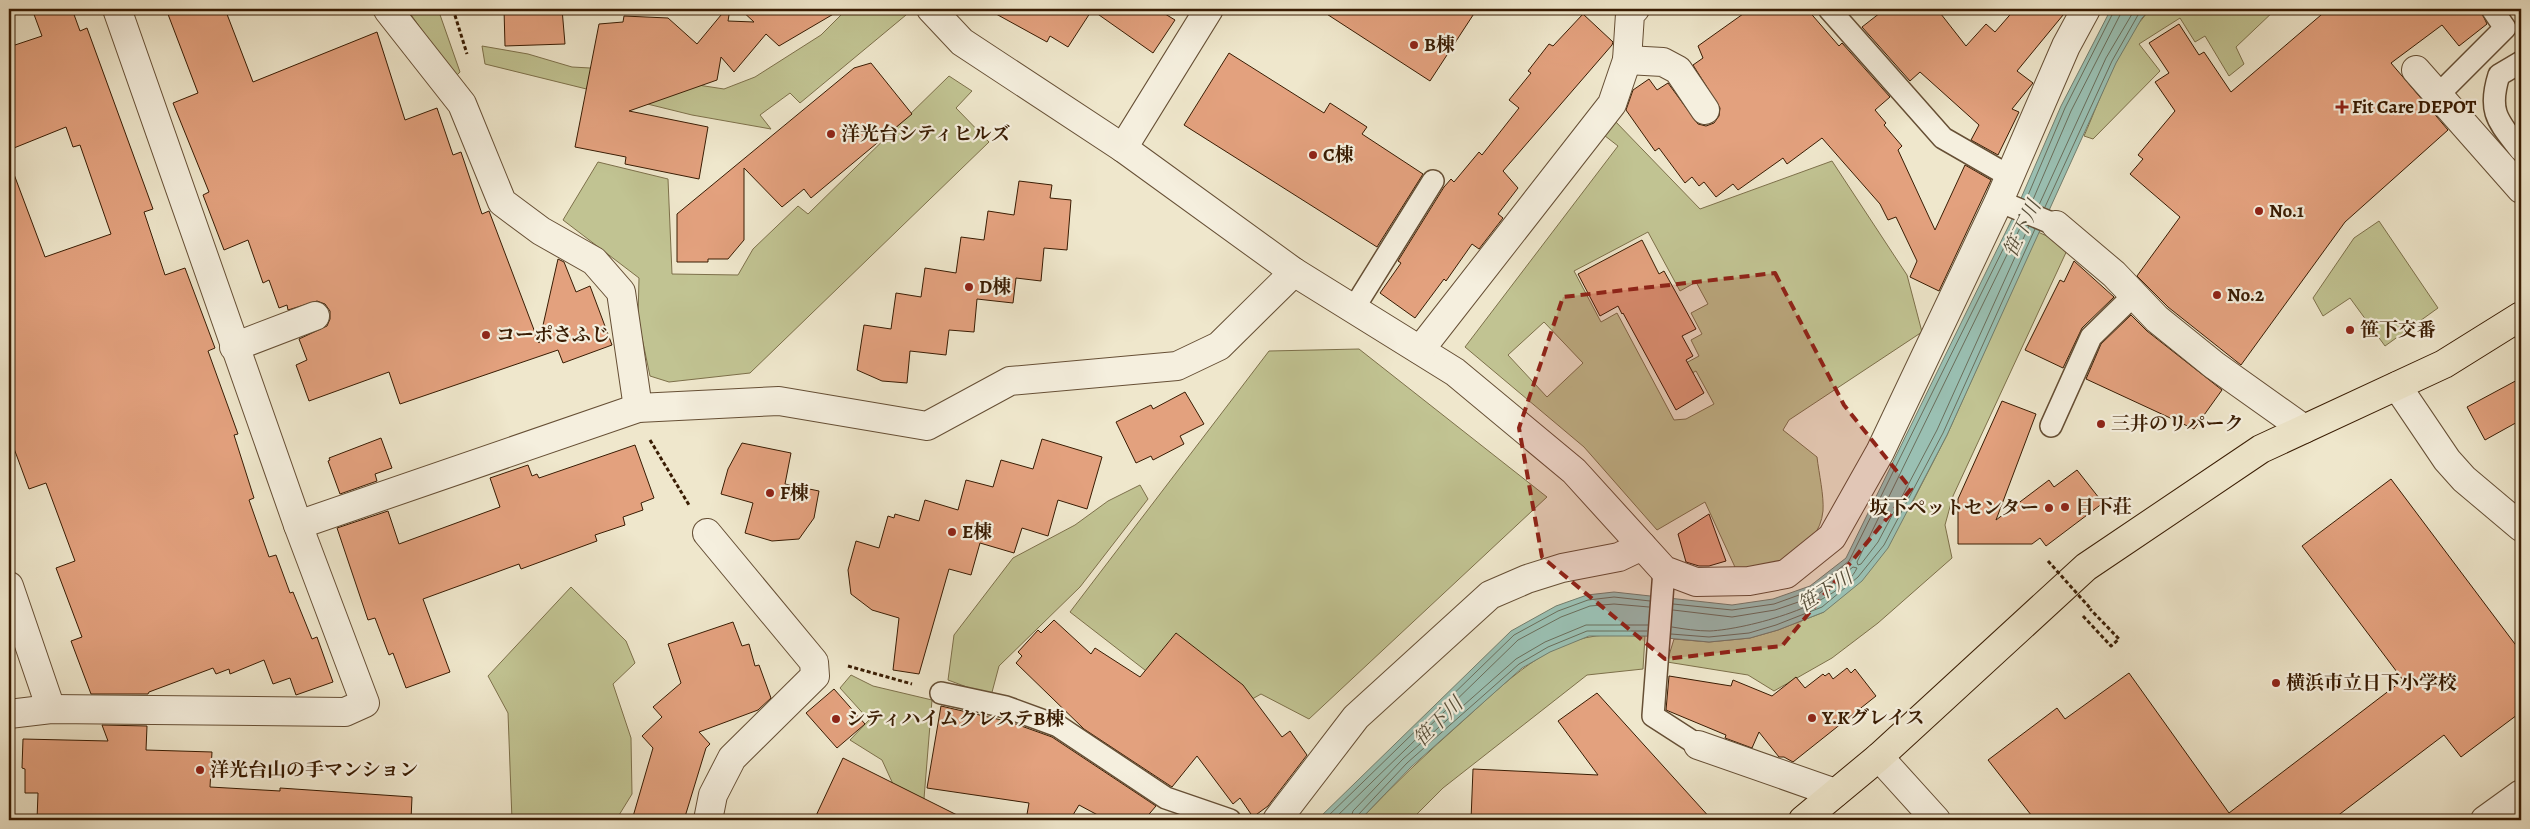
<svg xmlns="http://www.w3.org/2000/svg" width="2530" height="829" font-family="Alegreya,'Noto Serif JP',serif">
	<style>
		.green { fill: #c1c392; stroke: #7d704a; fill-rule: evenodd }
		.water { fill: #9ac0b3; stroke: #737e6d }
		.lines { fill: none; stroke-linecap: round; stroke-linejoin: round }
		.shore { stroke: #6a6e5b; stroke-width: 1 }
		.building { fill: #e3a17e; stroke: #391c03 }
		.service-casing { stroke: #664f35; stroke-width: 24 }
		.minor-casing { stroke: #664f35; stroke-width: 30 }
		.primary-casing { stroke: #391c03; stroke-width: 30 }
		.path { stroke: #391c03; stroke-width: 3; stroke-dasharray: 4 2.5; stroke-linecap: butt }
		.service { stroke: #f5efde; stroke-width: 21 }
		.minor { stroke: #f5efde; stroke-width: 28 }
		.primary { stroke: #efe7cc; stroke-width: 28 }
		.path-bridge { stroke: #391c03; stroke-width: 3; stroke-dasharray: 4 2.5; stroke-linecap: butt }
		.marked { fill: #8f2418; fill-opacity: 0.2; stroke: #8f2418; stroke-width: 4; stroke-dasharray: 10 6; stroke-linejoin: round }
		.poi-dot { fill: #8f2418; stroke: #f5efde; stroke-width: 2 }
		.labels { text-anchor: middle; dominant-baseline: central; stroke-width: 4.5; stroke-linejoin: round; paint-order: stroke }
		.poi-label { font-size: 19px; font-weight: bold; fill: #391c03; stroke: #f5efde; text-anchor: start }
		.water-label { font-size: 20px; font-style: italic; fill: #564d38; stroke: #f5efde }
	</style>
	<rect width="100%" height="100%" fill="#efe7cc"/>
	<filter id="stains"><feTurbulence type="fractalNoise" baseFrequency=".004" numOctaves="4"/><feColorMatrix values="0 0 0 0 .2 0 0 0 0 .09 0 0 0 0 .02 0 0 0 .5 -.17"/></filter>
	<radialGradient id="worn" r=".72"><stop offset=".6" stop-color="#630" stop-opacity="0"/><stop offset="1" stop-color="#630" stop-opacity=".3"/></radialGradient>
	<g class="green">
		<path d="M407 9H438L460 72 455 77Z"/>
		<path d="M847 9H900L906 15 800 103 790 93 760 115 771 129 692 115 485 64 482 46 528 54 572 67 663 72 698 85 724 89 755 77 821 35Z"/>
		<path d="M2151 9H2276L2236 47 2244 64 2229 76 2205 36 2195 42 2180 18 2139 44 2160 71 2093 139 2084 136C2102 95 2120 40 2151 9Z"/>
		<path d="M949 76 972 91 956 108 989 142 750 373 669 382 650 376 638 319 639 278 563 220 598 162 668 179 672 274 738 275 753 249 798 206 808 214Z"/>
		<path d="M1614 120 1700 209 1832 161 1907 275 1922 332 1789 420 1783 430 1817 457C1819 474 1824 495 1823 511 1819 552 1771 565 1740 578L1705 502 1657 530 1584 447 1465 347 1618 146 1600 132ZM1648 232 1680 291 1696 282 1708 304 1691 313 1702 334 1691 340 1699 356 1671 371 1676 381 1696 371 1714 404 1686 419 1674 420 1617 313 1601 322 1574 271ZM1544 322 1583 363 1547 397 1508 355Z"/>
		<path d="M2379 221 2438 308 2385 346 2350 298 2323 316 2313 298 2354 238Z"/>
		<path d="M2038 232 2069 246 1953 496 1945 525 1952 558 1878 623 1832 658 1774 691 1748 675 1667 662 1674 639 1709 642 1750 638 1778 630 1824 612 1911 505 1947 435Z"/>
		<path d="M1359 349 1547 497 1309 719 1261 694 1212 722 1070 612 1269 351Z"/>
		<path d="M1140 485 1148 499 1080 587 999 666 991 696 948 680 954 635 1013 558 1075 525 1108 501Z"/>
		<path d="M571 587 626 641 635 663 613 684 631 738 632 794 616 820H512L508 713 488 676Z"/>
		<path d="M1607 635 1645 636 1643 669 1587 675 1443 788 1411 820H1360C1393 785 1428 752 1464 720 1505 683 1549 637 1607 635Z"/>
		<path d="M851 675 873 686 932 700 923 811 898 795 882 760 850 740 869 720 840 688Z"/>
	</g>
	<path class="water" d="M2111 9H2151L2142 18 2116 63 1947 435 1888 548 1862 581 1824 612 1778 630 1750 638 1709 642 1645 636H1589L1550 652 1522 668 1411 767 1360 820H1317L1511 631 1556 606 1587 595 1614 592 1732 605 1773 599 1810 586 1846 558 2012 219 2061 106Z"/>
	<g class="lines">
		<g class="shore">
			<path d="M2026 200 2065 108 2115 9"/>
			<path d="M2032 202 2071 111 2120 15 2121 9"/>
			<path d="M2039 205 2106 58 2135 9"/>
			<path d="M2045 207 2112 61 2138 15 2144 9"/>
			<path d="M2022 224 1857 562 1858 565 1861 564 1878 542 1937 430 2029 226"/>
			<path d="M1673 604 1732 610 1774 604 1813 590 1849 561 2017 221"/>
			<path d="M1672 627C1684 629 1697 631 1710 631 1747 629 1840 605 1857 568L1853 567 1816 596 1775 610 1732 617 1673 610"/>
			<path d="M1671 634 1709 637 1749 633 1776 625 1822 607 1858 577 1884 545 1943 433 2035 229"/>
			<path d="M1324 820 1514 635 1558 611 1588 600 1614 597 1650 601"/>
			<path d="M1333 820 1518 640 1561 617 1590 606 1614 604 1649 607"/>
			<path d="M1350 820 1353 811 1403 759 1516 659 1545 642 1586 625H1648"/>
			<path d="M1357 820 1358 815 1407 763 1519 664 1548 647 1587 631H1647"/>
		</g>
	</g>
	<g class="building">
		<path d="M32 9H72L80 31 87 28 153 209 144 212 165 275 185 268 215 348 208 351 238 434 234 435 254 498 249 500 269 557 276 555 290 593 293 592 312 639 317 637 333 682 296 695 290 678 273 684 264 660 230 674 229 669 216 674 213 668 149 692 148 694H91L71 641 82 637 56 568 75 561 46 483 29 489 9 435V169H12L45 257 111 234 80 145 73 147 66 127 9 150V47L42 36Z"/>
		<path d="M166 9H225L253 82 377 32 405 120 437 108 453 155 461 152 482 214 489 211 539 343 558 259 564 262 576 292 590 286 612 345 563 363 558 350 400 404 389 372 309 401 296 365 307 360 299 339 327 326 330 319V311L325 304 317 301 288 310 287 305 279 308 269 280 263 283 248 240 224 250 203 195 209 192 173 103 198 93Z"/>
		<path d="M504 9H562L565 44 505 46Z"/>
		<path d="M726 9H730L728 21 754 22 740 9H842L779 46 766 34 734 72 721 57 717 80 629 111 708 127 699 179 625 164 626 157 575 147 599 24 623 22 624 16 668 18 697 44Z"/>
		<path d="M987 9H1157L1175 20 1153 53 1092 10 1068 47 1050 36 1047 42Z"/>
		<path d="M1319 9H1477L1430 81Z"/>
		<path d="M1750 9H1807L1839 46 1842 43 1890 97 1875 110 1886 123 1884 125 1902 146 1898 150 1935 230 1965 165 1991 180 1939 291 1910 277 1917 261 1896 217 1888 220 1880 204 1822 138 1787 164 1783 158 1738 190 1733 184 1716 197 1704 182 1699 186 1692 177 1685 183 1659 148 1655 151 1626 110 1633 90 1649 79 1657 90 1668 83 1698 124 1706 126 1714 123 1719 116 1720 108 1693 65 1703 58 1698 46Z"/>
		<path d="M1885 9H1937L1966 46 1986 24 1995 32 2015 9H2068L2017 71 2033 83 2012 109 2019 112 1998 155 1971 140 1979 125 1920 72 1910 81 1862 27Z"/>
		<path d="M2328 9H2480L2487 24 2459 46 2442 25 2391 63 2448 130 2345 222 2241 365 2168 307 2137 276 2180 217 2130 174 2143 159 2138 155 2175 111 2155 82 2169 73 2149 43 2179 24 2199 55 2204 52 2231 92Z"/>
		<path d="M1583 14 1613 42 1612 45 1503 171 1518 188 1498 214 1503 218 1479 249 1472 244 1446 281 1444 279 1415 318 1380 293 1401 263 1398 261 1444 187 1451 179 1454 182 1479 152 1482 155 1519 108 1509 100 1531 73 1528 71 1549 44 1553 46Z"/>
		<path d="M1229 53 1324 113 1330 103 1367 127 1362 134 1423 174 1377 247 1184 125Z"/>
		<path d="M871 63 912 114 811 198 804 189 782 207 744 168V240L728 259H708V262H677V214L854 68Z"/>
		<path d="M1019 181 1052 185 1050 198 1071 200 1067 250 1044 248 1041 281 1016 278 1013 303 977 299 974 332 949 330 946 355 910 351 907 383 882 381 857 370 864 325 891 329 896 293 921 297 925 268 956 273 961 237 984 240 988 211 1014 215Z"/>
		<path d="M1642 240 1659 274 1664 271 1696 329 1682 336 1693 356 1686 360 1704 393 1676 410 1623 313 1622 314 1618 306 1600 316 1578 274Z"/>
		<path d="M2074 261 2114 297 2082 328 2063 368 2025 350 2060 280 2064 282Z"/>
		<path d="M2131 315 2147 331 2222 390 2194 429 2086 379 2101 344Z"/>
		<path d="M2521 378V420L2485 440 2467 407Z"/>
		<path d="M1185 392 1204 424 1180 436 1184 444 1153 460 1151 456 1136 463 1116 422 1151 405 1153 409Z"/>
		<path d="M2002 401 2036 414 1996 520 2049 480 2054 487 2077 470 2103 503 2046 546 2040 538 2032 544H1958V499Z"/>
		<path d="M381 438 392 468 375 474 377 481 340 494 328 461 330 460 329 458Z"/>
		<path d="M1042 439 1102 457 1087 509 1058 500 1048 536 1022 528 1014 553 980 543 971 575 949 569 919 674 893 670 899 618 872 610 851 594 848 570 856 541 879 548 888 516 894 518 895 514 919 521 925 500 958 510 966 480 993 487 1001 460 1033 469Z"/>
		<path d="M742 443 791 453 785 484 819 491 814 518 799 539 772 541 745 533 753 503 721 494 728 469Z"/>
		<path d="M635 445 654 498 641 503 643 510 623 517 625 525 595 535 597 541 521 569 519 564 423 599 450 672 406 688 393 653 389 655 375 618 368 620 337 528 388 511 399 544 500 507 490 478 528 465 532 476 537 474 539 478Z"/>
		<path d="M2391 479 2521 652V712L2461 757 2444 735 2332 820H2035L1988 760 2057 708 2065 719 2129 673 2229 813 2403 680 2302 546Z"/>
		<path d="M1709 514 1726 561 1709 566H1699L1686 562 1678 534Z"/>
		<path d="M1054 620 1091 654 1095 648 1140 677 1176 633 1243 685 1282 737 1290 731 1307 755 1268 806 1253 817 1240 798 1233 804 1197 756 1172 787 1084 729 1016 663 1022 656 1018 652 1038 630 1041 633Z"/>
		<path d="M733 622 742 646 749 644 755 666 759 665 771 698 758 710 699 732 710 744 706 748 684 820H632L653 748 642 736 662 717 653 707 681 683 668 644Z"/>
		<path d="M1847 668 1851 673 1855 669 1876 696 1793 762 1784 757H1779L1759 732 1752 748 1725 738 1726 735 1666 710 1669 676 1731 686 1733 680 1772 696 1796 677 1805 688 1823 674 1825 676 1829 673 1833 679Z"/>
		<path d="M834 689 865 724 837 748 806 713Z"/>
		<path d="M1597 693 1712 820H1471L1473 769 1598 775 1558 721Z"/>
		<path d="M941 706 1010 722 1052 737 1156 806 1144 820H1107L1079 805 1070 820H1026L1029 803 927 788Z"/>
		<path d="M102 725 147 726 146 750 212 752 210 787 280 791V788L412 797 411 820H37L38 793H25V769L22 768 23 739 108 741Z"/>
		<path d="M843 758 967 820H814Z"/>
	</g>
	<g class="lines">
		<defs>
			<g id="service">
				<path d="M1829 9 1943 138 2009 176"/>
				<path d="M2521 62 2499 75C2487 113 2499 122 2521 151"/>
				<path d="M2438 95 2505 28 2492 9"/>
				<path d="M1999 201 2056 225"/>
				<path d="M1354 308 1433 181"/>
				<path d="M2051 426 2091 337 2134 295"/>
				<path d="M1664 570 1653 716 1698 745"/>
				<path d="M941 693 1006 707 1058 726 1166 798 1230 820"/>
			</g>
			<g id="minor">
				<path d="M117 9 298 525"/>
				<path d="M931 9 962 42 1123 148 1294 272 1455 372 1574 471 1664 570 1696 582 1749 581 1786 574 1832 537 1880 452 1999 201 2066 46 2086 9"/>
				<path d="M388 10 462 104 502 202 541 231 594 261 621 292 638 408"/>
				<path d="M1627 60 1663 62 1678 70 1705 110"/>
				<path d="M2416 70 2521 189"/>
				<path d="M1123 148 1209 9"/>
				<path d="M2056 225 2114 274 2157 319 2214 365 2304 429"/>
				<path d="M234 347 315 316"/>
				<path d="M1420 350 1612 104 1627 60 1630 14 1635 9"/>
				<path d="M2397 386 2447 460 2464 479 2521 527"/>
				<path d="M707 533 814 662 815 676 732 758 713 795 708 820"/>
				<path d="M9 586 51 709"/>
				<path d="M9 714 51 709 345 712 365 703 298 525 638 408 779 401 927 426 1010 381 1177 366 1219 346 1294 272"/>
				<path d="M1698 745 1835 793"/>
				<path d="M1879 757 1936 820"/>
				<path d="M1277 820 1356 717 1490 595 1527 579 1562 568 1619 557 1642 546"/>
				<path d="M2485 820 2521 794"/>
			</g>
			<path id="primary" d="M1803 820 1879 757 2086 567 2261 449 2444 364 2521 316"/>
		</defs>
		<use href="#service" class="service-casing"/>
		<use href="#minor" class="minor-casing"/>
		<use href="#primary" class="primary-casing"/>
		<g class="path">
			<path d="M453 9 467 54"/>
			<path d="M650 440 689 505"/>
			<path d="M2083 616 2111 646 2119 639 2090 609"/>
			<path d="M848 666 912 684"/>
		</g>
		<use href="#service" class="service"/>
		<use href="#minor" class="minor"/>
		<use href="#primary" class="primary"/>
		<path class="path-bridge" d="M2048 561 2090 608"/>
	</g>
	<path class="marked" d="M1775 273 1844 405 1911 489 1782 646 1665 659 1542 557 1519 428 1563 297Z"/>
	<g class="poi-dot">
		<circle cx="1414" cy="45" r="5"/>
		<path d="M2339.5 99.5h5v5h5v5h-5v5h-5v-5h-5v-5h5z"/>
		<circle cx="831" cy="134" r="5"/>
		<circle cx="1313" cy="155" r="5"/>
		<circle cx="2259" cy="211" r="5"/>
		<circle cx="969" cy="287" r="5"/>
		<circle cx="2217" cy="295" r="5"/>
		<circle cx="2350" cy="330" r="5"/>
		<circle cx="486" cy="335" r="5"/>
		<circle cx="2101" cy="424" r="5"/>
		<circle cx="770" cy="493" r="5"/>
		<circle cx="2065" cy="507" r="5"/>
		<circle cx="2049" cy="508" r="5"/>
		<circle cx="952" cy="532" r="5"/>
		<circle cx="2276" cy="683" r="5"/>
		<circle cx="1812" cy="718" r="5"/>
		<circle cx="836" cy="719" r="5"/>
		<circle cx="200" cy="770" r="5"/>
	</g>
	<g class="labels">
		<g class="poi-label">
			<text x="1424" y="45">B棟</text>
			<text x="2352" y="107">Fit Care DEPOT</text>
			<text x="841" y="134">洋光台シティヒルズ</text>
			<text x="1323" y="155">C棟</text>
			<text x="2269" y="211">No.1</text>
			<text x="979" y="287">D棟</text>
			<text x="2227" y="295">No.2</text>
			<text x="2360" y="330">笹下交番</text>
			<text x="496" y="335">コーポさふじ</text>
			<text x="2111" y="424">三井のリパーク</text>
			<text x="780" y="493">F棟</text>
			<text x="2075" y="507">日下荘</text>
			<text x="2039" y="508" text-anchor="end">坂下ペットセンター</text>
			<text x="962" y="532">E棟</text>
			<text x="2286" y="683">横浜市立日下小学校</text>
			<text x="1822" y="718">Y.Kグレイス</text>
			<text x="846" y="719">シティハイムクレステB棟</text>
			<text x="210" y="770">洋光台山の手マンション</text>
		</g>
		<g class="water-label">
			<text transform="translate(2022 229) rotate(-64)">笹下川</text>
			<text transform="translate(1825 591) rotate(-32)">笹下川</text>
			<text transform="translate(1438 722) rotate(-45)">笹下川</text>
		</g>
	</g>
	<rect width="2530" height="829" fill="none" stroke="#efe7cc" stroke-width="30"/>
	<rect x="10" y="10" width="2510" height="809" fill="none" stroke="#391c03" stroke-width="2.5"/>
	<rect x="15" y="15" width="2500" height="799" fill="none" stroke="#391c03"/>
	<rect width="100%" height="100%" filter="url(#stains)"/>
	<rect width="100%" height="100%" fill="url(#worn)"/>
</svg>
